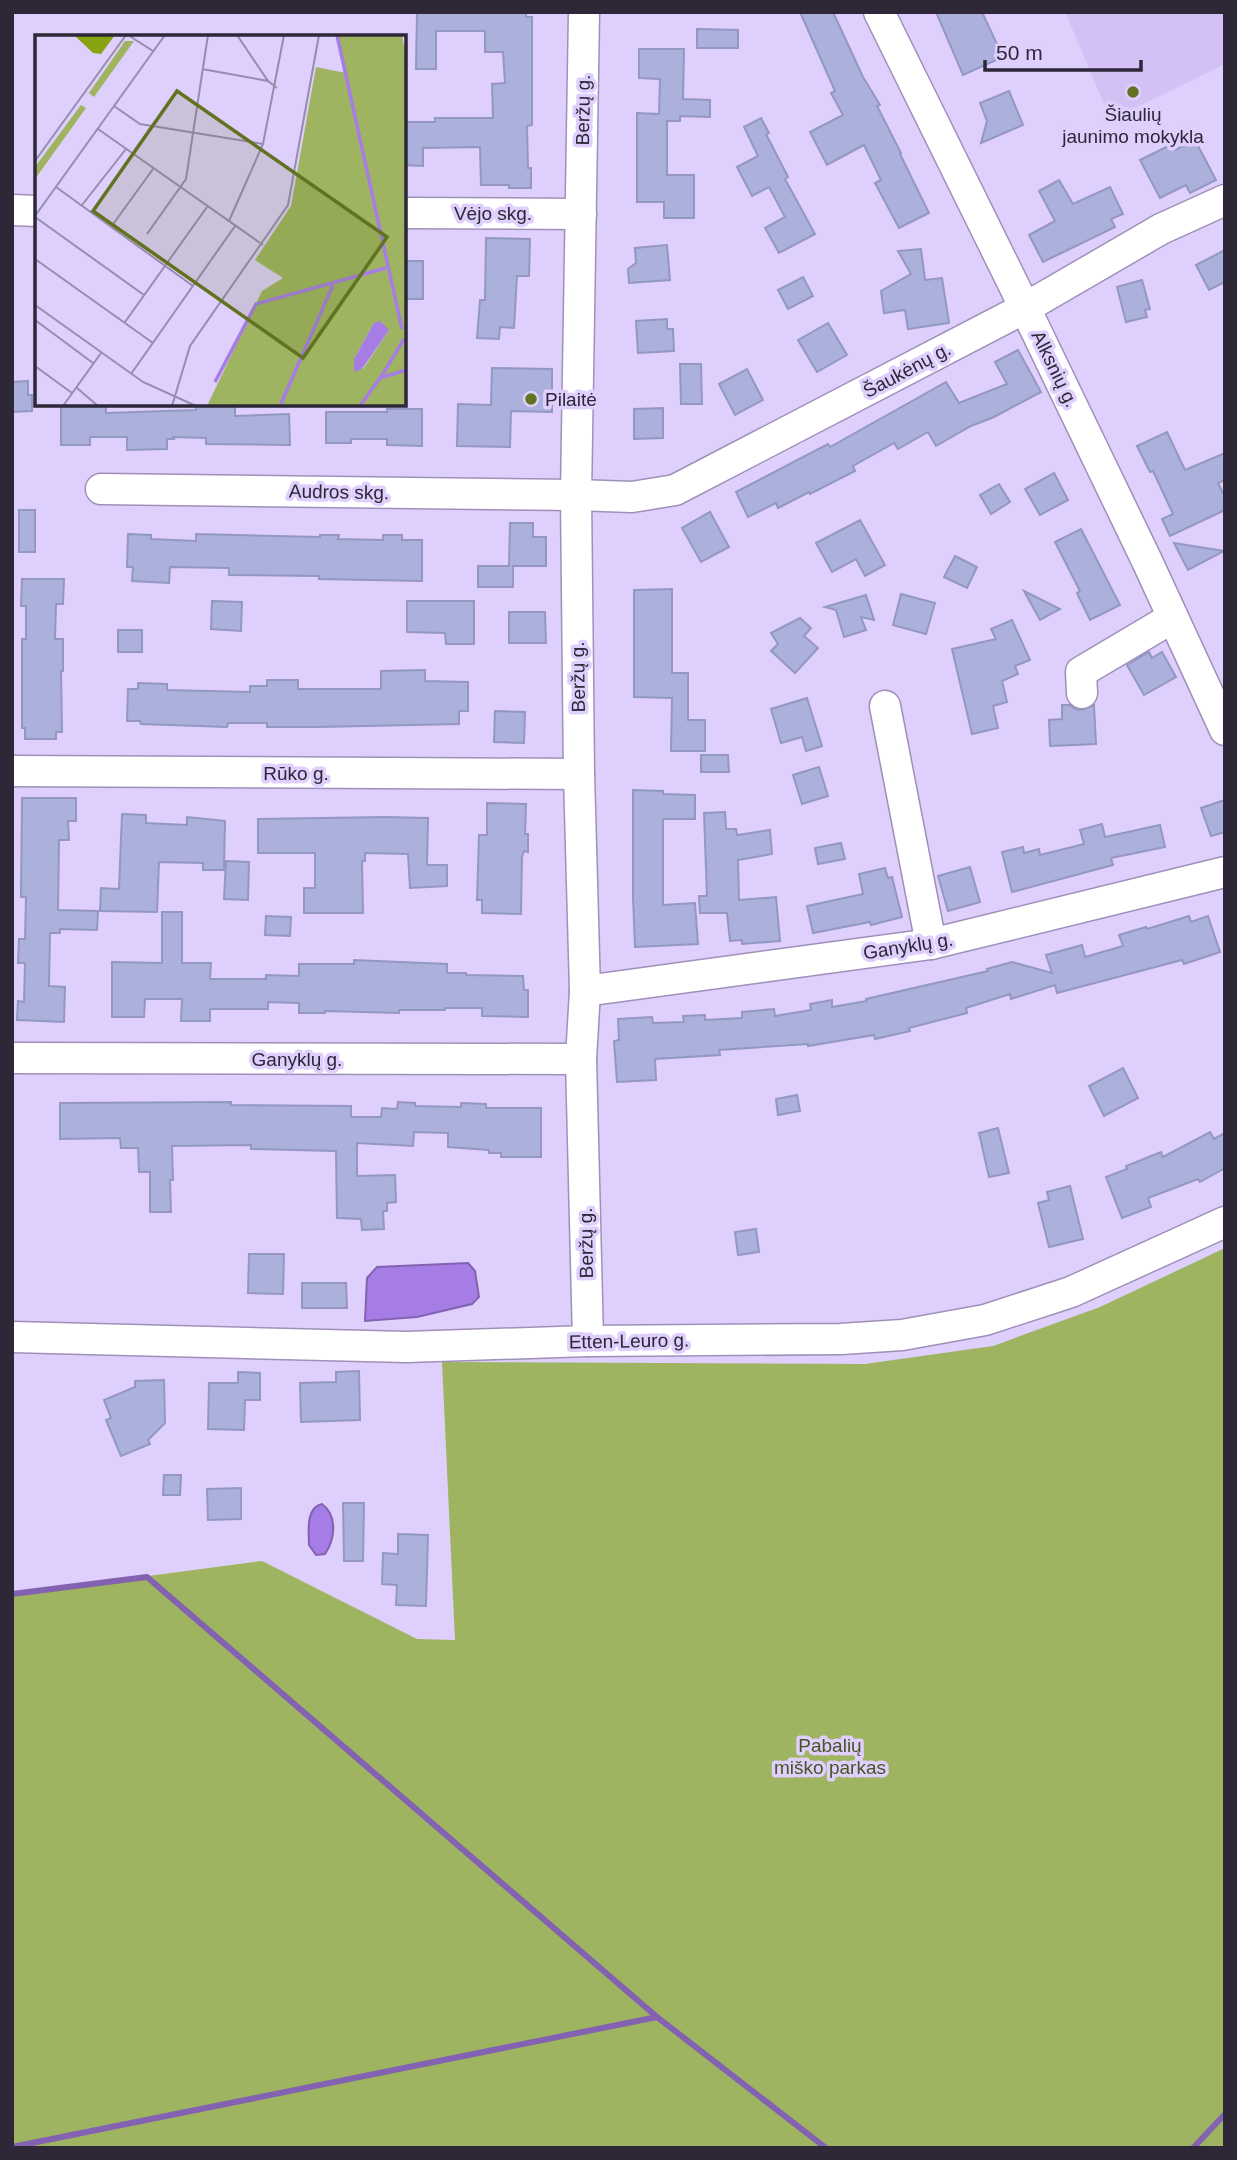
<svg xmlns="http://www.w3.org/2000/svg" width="1237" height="2160" font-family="Helvetica,sans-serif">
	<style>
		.built { fill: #d3c1f5 }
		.green { fill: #9fb460 }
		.water { fill: #a67ce5; stroke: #8262b1; stroke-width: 2 }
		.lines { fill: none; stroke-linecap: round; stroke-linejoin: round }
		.stream { stroke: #8262b1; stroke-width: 6 }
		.building { fill: #acb0dd; stroke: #9397c2; stroke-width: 2 }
		.minor-casing { stroke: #9f90ba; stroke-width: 33 }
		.minor { stroke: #fff; stroke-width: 30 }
		.poi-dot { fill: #617320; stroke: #decffc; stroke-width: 2.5 }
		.labels { text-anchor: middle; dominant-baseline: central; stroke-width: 7; stroke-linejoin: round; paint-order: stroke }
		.street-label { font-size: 19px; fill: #2d2738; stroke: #decffc }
		.poi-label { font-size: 19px; fill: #2d2738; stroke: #decffc }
		.park-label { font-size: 19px; fill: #4a5524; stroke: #decffc }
		.inset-river { fill: none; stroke: #a67ce5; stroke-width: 3.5 }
		.inset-road { fill: none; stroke: #978cae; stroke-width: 2 }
		.view { fill: #617320; fill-opacity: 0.15; stroke: #617320; stroke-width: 3.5 }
		.inset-edge { fill: none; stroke: #2d2738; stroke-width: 3.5 }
	</style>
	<rect width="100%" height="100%" fill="#decffc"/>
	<path class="built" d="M1065 12H1225V64L1111 120Z"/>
	<path class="green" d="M1225 1248V2148H12V1594L262 1561 417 1639 455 1640 442 1362 865 1364 993 1346 1100 1307Z"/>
	<g class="water">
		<path d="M468 1263 475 1271 479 1297 472 1304 417 1317 365 1321 367 1278 377 1267Z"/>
		<path d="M322 1504C338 1516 335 1539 325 1554L316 1555 309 1545C309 1532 305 1508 322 1504Z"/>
	</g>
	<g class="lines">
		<g class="stream">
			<path d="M12 1594 147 1577 657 2017 826 2148"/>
			<path d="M12 2147 657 2017"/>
			<path d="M1193 2148 1225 2114"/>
		</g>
	</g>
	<g class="building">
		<path d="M417 12H526V17H532V125L527 126 528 168H531V188H509V185H481L480 147 423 148V166L404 165V122H435V118H493L492 84 505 83 503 52H485V31H436V69H416Z"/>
		<path d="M800 12H833L863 77 880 105 877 106 901 153 900 154 929 213 899 228 875 183 881 180 864 145 827 165 810 132 843 115 831 93 835 91Z"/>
		<path d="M936 12H982L1003 57 963 75Z"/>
		<path d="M697 29 738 30V48H697Z"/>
		<path d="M639 49H684L683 99 710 100V117L680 116V121H667V175H694V218H664V202H637V113L659 114 660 79 639 78Z"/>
		<path d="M1009 91 1023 125 981 143 987 121 980 103Z"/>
		<path d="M761 118 769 133 766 134 788 177 785 179 815 234 779 253 765 228 785 217 769 187 752 196 737 167 758 156 744 127Z"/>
		<path d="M1195 140 1216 180 1190 193 1186 185 1160 198 1140 160 1172 144 1175 150Z"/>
		<path d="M1059 180 1073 204 1110 187 1123 214 1111 219 1115 227 1043 262 1029 235 1055 221 1039 191Z"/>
		<path d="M486 238 530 239 529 276H517L514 328 500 327 499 339 477 338 480 300H485Z"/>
		<path d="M667 245 670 280 629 283 628 269 636 263 635 248Z"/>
		<path d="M921 249 925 280 942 278 949 323 908 329 905 310 884 313 881 291 911 274 898 251Z"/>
		<path d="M1225 250V282L1209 290 1196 265Z"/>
		<rect x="404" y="261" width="19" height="38"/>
		<path d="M803 277 813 296 788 309 778 290Z"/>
		<path d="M1142 280 1150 309 1145 310 1147 317 1126 322 1117 287Z"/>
		<path d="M667 319V329H673L674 351 638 353 636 321Z"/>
		<path d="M828 323 847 355 817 372 798 340Z"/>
		<path d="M1018 350 1041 392 994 417 971 426 936 446 928 432 898 449 894 443 853 466 855 471 810 494 809 492 778 508 776 503 748 517 736 492 828 444 830 447 946 382 959 403 1007 384 995 362Z"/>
		<path d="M680 364H701L702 404H681Z"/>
		<path d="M492 368 552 369V412L511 411 510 447 457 446 458 404 491 405Z"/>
		<path d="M747 369 763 400 735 415 719 384Z"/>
		<path d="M28 381V395H32V411L12 412V382Z"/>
		<path d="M229 404 235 406V416L289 414 290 445 206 444V438L173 437 174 439H167V449L127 450V437H90V445H61V406H106V413L196 410V405Z"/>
		<path d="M663 408V438L634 439V409Z"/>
		<path d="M387 409H422V446L387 445V439H351V443H326V412H387Z"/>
		<path d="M1167 432 1185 470 1225 453V480L1218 483 1225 497V510L1170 536 1162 519 1173 514 1153 471 1150 472 1137 446Z"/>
		<path d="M1054 473 1068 500 1040 515 1025 489Z"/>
		<path d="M999 484 1010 502 991 514 980 495Z"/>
		<rect x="19" y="510" width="16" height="42"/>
		<path d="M710 512 729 547 701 562 682 528Z"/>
		<path d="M860 520 885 565 865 576 856 559 832 572 816 543Z"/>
		<path d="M510 523H533V537H546V566H513V587H478V566H509Z"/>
		<path d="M1081 529 1120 605 1090 620 1077 593 1080 591 1055 542Z"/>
		<path d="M128 534 151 535V539L196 541V534L320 537V535H339L338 539 383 540V535H402V540H422V581L319 579V576L229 575V568L170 567 169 583 132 581 133 567H127Z"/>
		<path d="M1174 543 1224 551 1188 570Z"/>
		<path d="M955 556 977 567 967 588 944 577Z"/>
		<path d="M22 579H64L63 604H56L55 639H63V671H61L62 732H56V739H25V728H22V639H26V606H21Z"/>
		<path d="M672 589V673H688V720H705V751H671L672 698 634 697V590Z"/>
		<path d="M1024 591 1060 609 1040 620Z"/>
		<path d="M901 594 935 603 926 634 893 625Z"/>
		<path d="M866 595 874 620 861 617 866 630 844 637 836 610 825 607Z"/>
		<path d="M212 601 242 602 241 631 211 629Z"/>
		<path d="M407 601H474V644H446L445 633 407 632Z"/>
		<path d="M509 612H545L546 643H509Z"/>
		<path d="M800 618 811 628 804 636 818 648 795 673 771 651 778 644 771 633Z"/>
		<path d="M1012 620 1030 660 1015 666 1018 674 1002 681 1007 702 993 706 998 728 972 734 952 649 996 639 991 629Z"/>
		<rect x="118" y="630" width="24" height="22"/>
		<path d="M1149 652 1152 658 1162 652 1176 677 1144 695 1127 665Z"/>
		<path d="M425 670V681L468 682V711H459V724L318 727H267V723H228L227 727 141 724 140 721H127L128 689H138V683L167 684V690L250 692V686H267V680H298V689H381V671Z"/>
		<path d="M807 698 822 746 806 751 802 737 781 743 771 709Z"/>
		<path d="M1062 705H1070L1075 709 1082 710 1094 705 1096 744 1050 746 1049 720 1062 719Z"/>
		<path d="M495 711 525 712 524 743 494 742Z"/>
		<path d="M701 755H728L729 772H701Z"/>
		<path d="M819 767 828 796 802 804 793 775Z"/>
		<path d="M633 790 663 791V794L695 795V819H663V905L695 903 698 944 635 947 633 897Z"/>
		<path d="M22 798H76V821H68L69 840H59L58 910 98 911 97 930 60 929V933H50L49 986 65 987 64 1022 17 1020 18 1001 24 1002 25 963H18L19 939H25L26 897H21Z"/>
		<path d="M1225 800V832L1211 836 1201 808Z"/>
		<path d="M487 803 526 804 525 834H528V852L524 851 522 857 521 914 482 913V900H477L479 835H487Z"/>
		<path d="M725 812 726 829H736L737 835 770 830 772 854 738 860 739 900 776 897 780 941 742 944V940L730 941 727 913H700L699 896H707L704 813Z"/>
		<path d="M122 814 146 815V823L187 825V817L225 821 224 870H203V863L159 862 157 912 100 911 101 888 119 889Z"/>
		<path d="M385 817 428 818 427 865H447V886L410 888 408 854 365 853V861H362L363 913H304V888H315V853H258V819Z"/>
		<path d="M1102 824 1105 837 1160 825 1165 847 1111 858 1113 865 1012 892 1002 852 1023 847 1024 853 1039 849 1040 855 1084 844 1080 830Z"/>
		<path d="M841 843 845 859 818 864 815 848Z"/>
		<path d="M226 861 249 862 248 900 224 899Z"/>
		<path d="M970 867 980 902 948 911 938 876Z"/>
		<path d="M885 868 888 878 892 877 902 917 871 925 870 922 813 933 807 906 863 894 859 874Z"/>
		<path d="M162 912H182V963H211L210 979H266V975L299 976V964H354V960L447 964V973H466V975L523 976 524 990H528V1017L482 1016V1008H445V1010H399V1013L325 1011V1013H299V1003L268 1002V1009H210V1021H181L182 999H145L144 1017H112V962L162 963Z"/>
		<path d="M266 916 291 917 290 936 265 935Z"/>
		<path d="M1189 916 1191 922 1208 916 1220 952 1184 964 1182 960 1057 993 1055 985 1011 999 1010 994 966 1008 967 1013 909 1028 910 1031 875 1039 874 1035 808 1046V1044L719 1050 720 1055 655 1059 656 1080 617 1082 614 1041 619 1040 618 1019 652 1017 653 1023 684 1022 683 1016 705 1015V1020L742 1018V1012L774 1009 775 1016 811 1010 810 1004 832 1000V1007L867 1001 866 999 988 971 987 969 1012 962 1052 973 1046 955 1082 945 1085 957 1123 946 1119 935 1146 927 1147 929Z"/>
		<path d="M1123 1068 1138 1098 1104 1116 1089 1086Z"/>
		<path d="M797 1095 800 1111 778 1115 776 1099Z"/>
		<path d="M231 1102V1105L351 1106V1117H381L382 1108 397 1109 398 1102 415 1103V1106L461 1107V1103L486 1104V1108H541V1157H501V1153H489V1150L448 1147V1133L414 1132 413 1146 357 1143V1176L395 1175 396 1202 387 1203V1211H383L384 1229 362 1230 361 1219 337 1218 336 1151 251 1149V1145L172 1146 173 1180H170L171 1212H150V1172H139L138 1148H121L120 1138 60 1139V1103Z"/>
		<path d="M998 1128 1009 1173 989 1177 979 1133Z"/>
		<path d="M1210 1132 1214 1139 1225 1133V1168L1200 1182 1198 1179 1148 1198 1151 1207 1122 1218 1106 1177 1127 1169 1126 1166 1161 1152 1163 1157Z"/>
		<path d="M1070 1186 1083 1239 1049 1247 1038 1203 1049 1200 1047 1192Z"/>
		<path d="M756 1229 759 1252 738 1255 735 1232Z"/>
		<path d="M249 1254H284L283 1294 248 1293Z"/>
		<path d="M302 1283H346L347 1308H302Z"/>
		<path d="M359 1371 360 1420 301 1422 300 1383 336 1382V1372Z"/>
		<path d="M238 1372 260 1373V1400H245L244 1430 208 1429 209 1383H238Z"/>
		<path d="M164 1380 165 1423 148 1440 150 1444 121 1456 106 1420 111 1418 104 1400 135 1387V1381Z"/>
		<path d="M164 1475H181L180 1495H163Z"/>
		<path d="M241 1488V1519L208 1520 207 1489Z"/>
		<path d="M343 1503H364L363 1561H344Z"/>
		<path d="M398 1534 428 1535 426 1606 396 1605 397 1585 382 1584 383 1553 398 1554Z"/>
	</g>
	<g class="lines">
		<defs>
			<g id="minor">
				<path d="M584 12 576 495 579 774 585 991 581 1059 588 1341"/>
				<path d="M879 12 1025 308 1147 561 1225 730"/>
				<path d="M12 210 37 211"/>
				<path d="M404 213 581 214"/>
				<path d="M101 489 576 495 632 497 675 490 1025 308 1161 229 1225 200"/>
				<path d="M1082 693 1081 672 1172 618"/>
				<path d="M885 706 931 944"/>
				<path d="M12 771 579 774"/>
				<path d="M585 991 931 944 1225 872"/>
				<path d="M12 1058 581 1059"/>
				<path d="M12 1337 406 1347 588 1341 841 1339 902 1335 985 1320 1071 1292 1225 1222"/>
			</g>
		</defs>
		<use href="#minor" class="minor-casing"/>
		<use href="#minor" class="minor"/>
	</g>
	<g class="poi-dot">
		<circle cx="1133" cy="92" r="7"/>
		<circle cx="531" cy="399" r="7"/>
	</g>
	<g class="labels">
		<g class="street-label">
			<text transform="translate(583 110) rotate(-89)">Beržų g.</text>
			<text x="493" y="213">Vėjo skg.</text>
			<text transform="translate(1055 369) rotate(64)">Alksnių g.</text>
			<text transform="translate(907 370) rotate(-28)">Šaukėnų g.</text>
			<text transform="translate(339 492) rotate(1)">Audros skg.</text>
			<text transform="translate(578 677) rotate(-91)">Beržų g.</text>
			<text x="296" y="773">Rūko g.</text>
			<text transform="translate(908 946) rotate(-9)">Ganyklų g.</text>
			<text x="297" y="1059">Ganyklų g.</text>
			<text transform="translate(586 1243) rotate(-91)">Beržų g.</text>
			<text transform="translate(629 1341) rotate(-1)">Etten-Leuro g.</text>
		</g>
		<g class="poi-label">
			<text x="1133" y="114">Šiaulių<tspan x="1133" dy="22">jaunimo mokykla</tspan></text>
			<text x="545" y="399" text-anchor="start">Pilaitė</text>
		</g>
		<g class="park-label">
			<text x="830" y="1745">Pabalių<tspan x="830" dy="22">miško parkas</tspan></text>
		</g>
	</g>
	<g transform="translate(35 35)">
		<rect width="371" height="371" fill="#decffc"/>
		<path d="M302 0H367L371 22V371H172L227 256 248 243 220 225 256 171 281 32 311 38ZM339 288 354 295 328 334 319 324ZM90 6H99L59 62 54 58ZM46 70 51 73 0 144V132Z" fill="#9fb460" fill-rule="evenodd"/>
		<path d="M39 0H80L66 19 58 18Z" fill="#88a212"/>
		<path d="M345 286 354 295 327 334 319 337V324L339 288Z" fill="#a67ce5"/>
		<path class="inset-river" d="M302 0 367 294M346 342 369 304M180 347 221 269 351 233M245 371 298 250M325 371 345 343 371 335"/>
		<path class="inset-road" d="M93 0 118 16M202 0 233 46M167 34 233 46 242 53M79 71 105 89 228 109M63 94 228 210M0 126 91 0M21 152 158 251M47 170 91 114M0 181 130 0M0 182 109 260M194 186 228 109 249 0M76 192 118 134M112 199 151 144 173 0M0 224 118 308M0 270 108 347 161 371M0 285 58 328M90 287 172 172M0 331 37 358M96 339 200 191M42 353 63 371M28 371 66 318M137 371 155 311 253 170 284 0"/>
		<path class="view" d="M142 56 352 202 268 323 58 176Z"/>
		<rect width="371" height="371" class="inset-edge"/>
	</g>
	<rect width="1237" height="2160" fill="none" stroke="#2d2738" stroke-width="28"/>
	<path d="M985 60v10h156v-10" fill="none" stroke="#2d2738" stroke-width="3.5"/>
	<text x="996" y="60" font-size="21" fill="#2d2738" stroke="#decffc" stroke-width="5" paint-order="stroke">50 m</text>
</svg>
